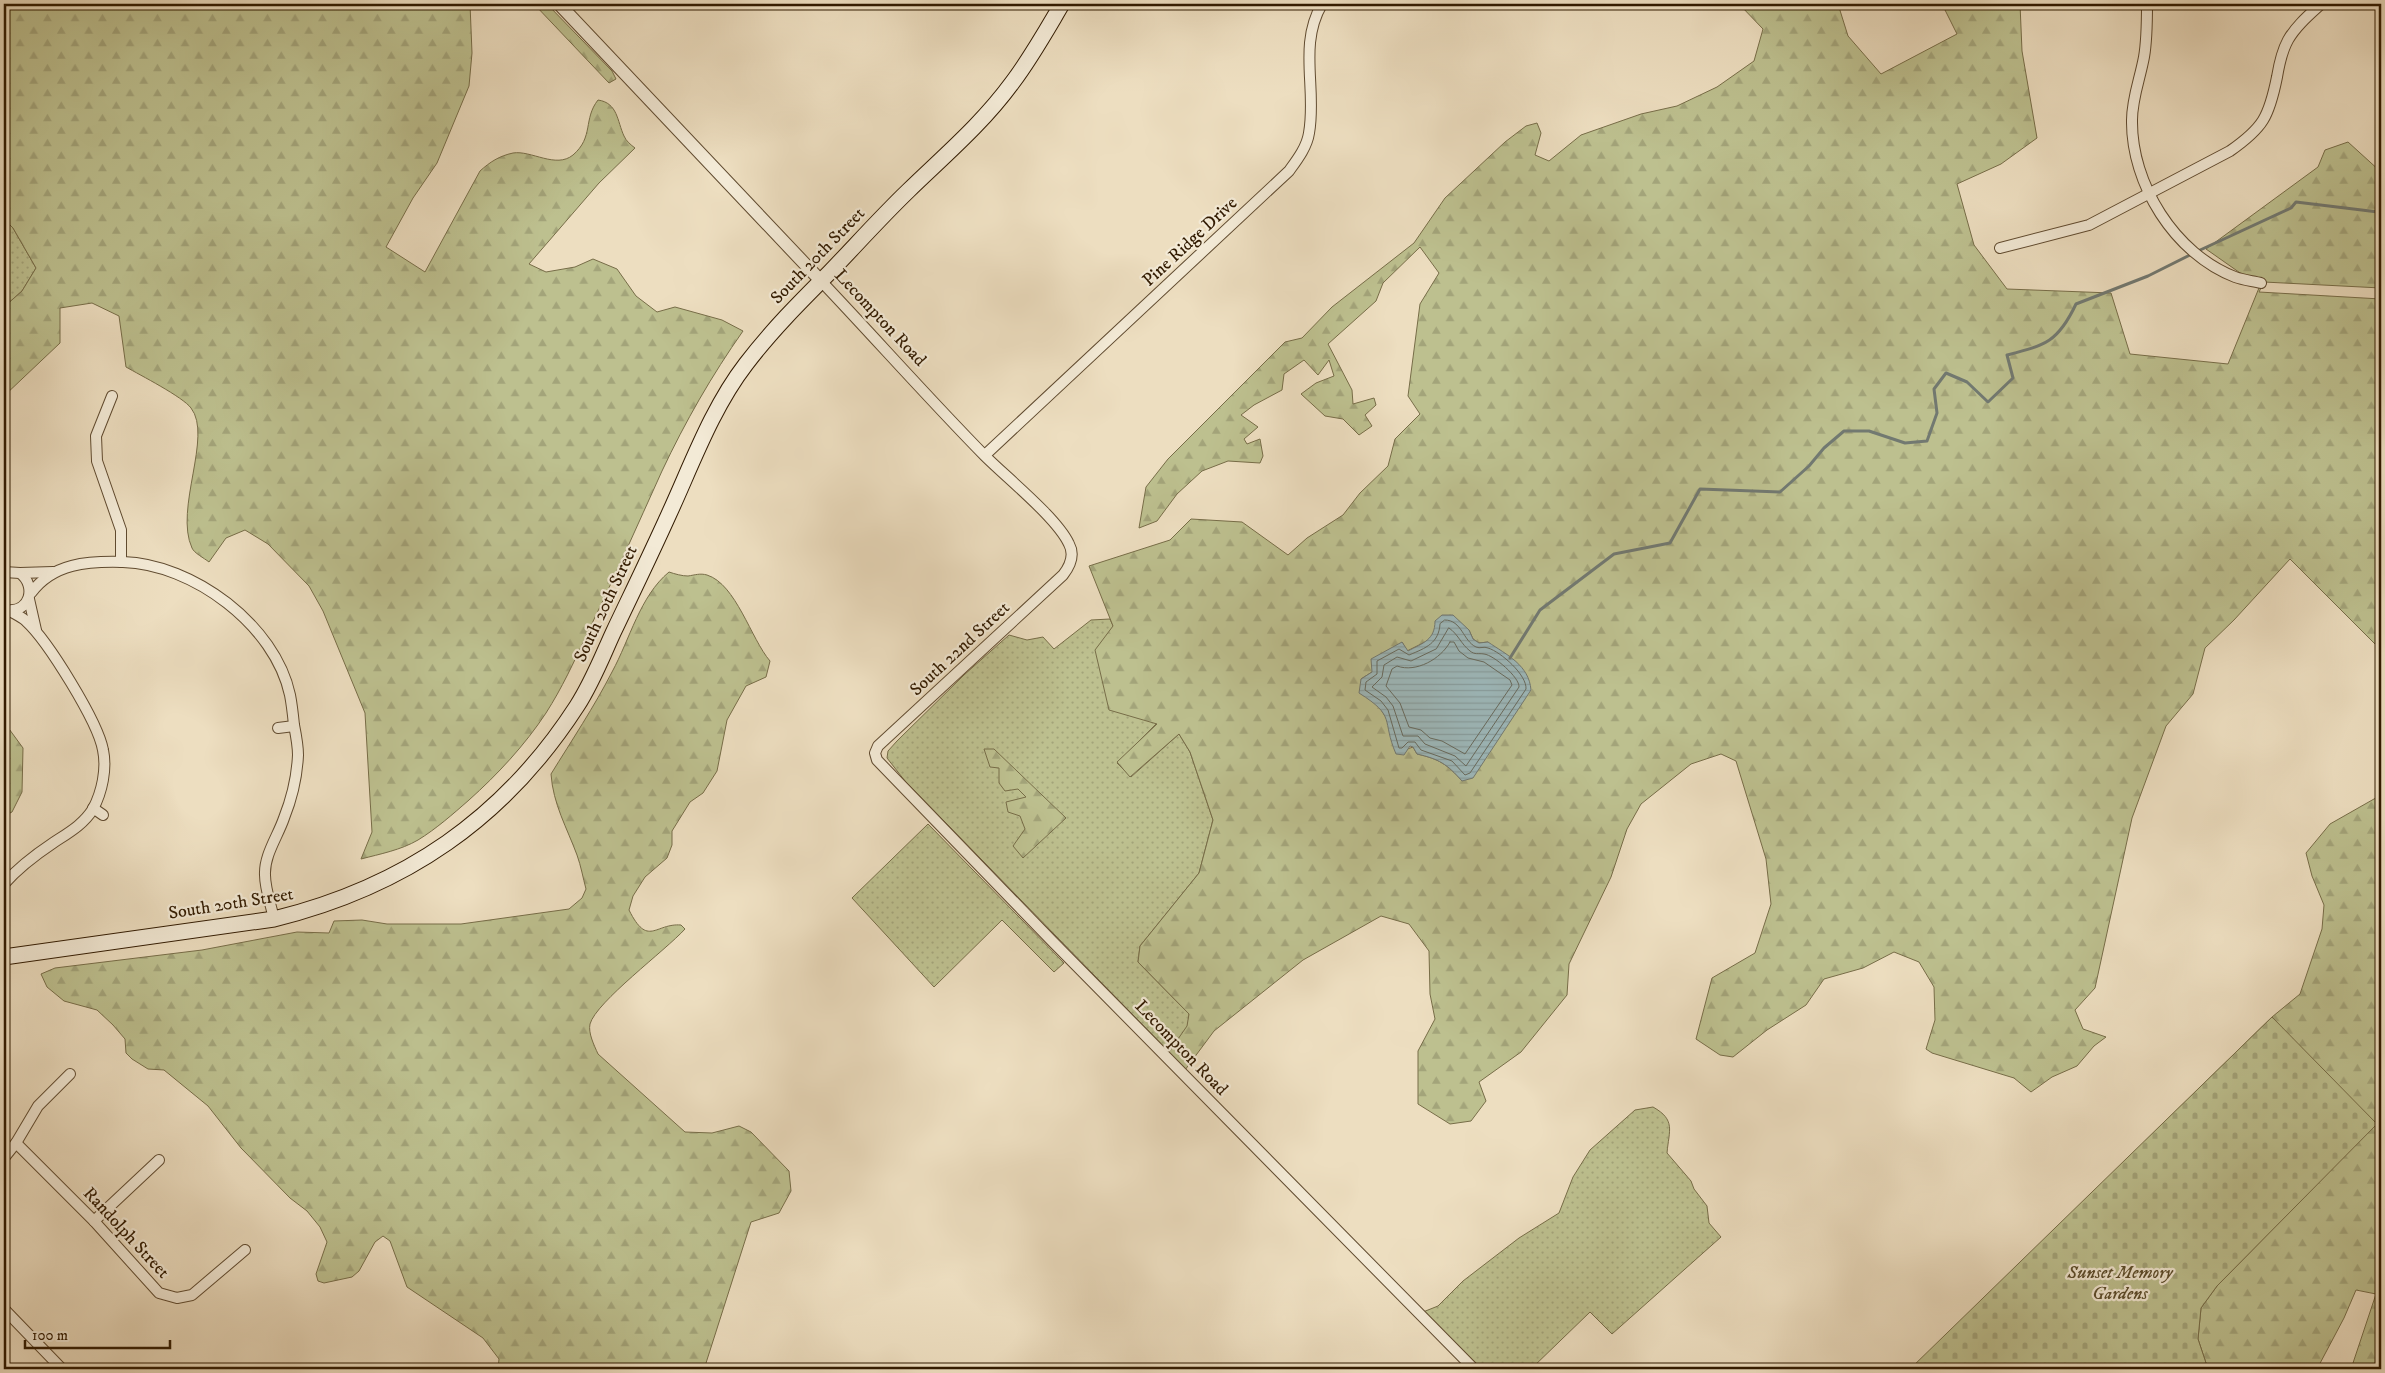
<svg xmlns="http://www.w3.org/2000/svg" width="2385" height="1373" font-family="'IM FELL DW Pica',serif">
	<style>
		.grass { fill: url(#grass-dots); stroke: #776d48 }
		.forest { fill: url(#forest-firs); stroke: #776d48; fill-rule: evenodd }
		.cemetery { fill: url(#cemetery-stones); stroke: #776d48 }
		.water { fill: url(#water-rules); stroke: #727971 }
		.lines { fill: none; stroke-linecap: round; stroke-linejoin: round }
		.shore { stroke: #676a5e; stroke-width: 1 }
		.stream { stroke: #727971; stroke-width: 3 }
		.minor-casing { stroke: #604b30; stroke-width: 12 }
		.tertiary-casing { stroke: #604b30; stroke-width: 14 }
		.secondary-casing { stroke: #311a00; stroke-width: 17 }
		.minor { stroke: #f3ead6; stroke-width: 10 }
		.tertiary { stroke: #f3ead6; stroke-width: 12 }
		.secondary { stroke: #f3ead6; stroke-width: 15 }
		.labels { text-anchor: middle; dominant-baseline: central; stroke-width: 4.5; stroke-linejoin: round; paint-order: stroke }
		.street-label { font-size: 18px; fill: #311a00; stroke: #f3ead6 }
		.park-label { font-size: 18px; font-style: italic; fill: #5b4c2b; stroke: #f3ead6 }
	</style>
	<defs>
		<pattern id="grass-dots" width="8" height="8" patternUnits="userSpaceOnUse" patternTransform="scale(1.25)"><rect width="8" height="8" fill="#bdc08f"/><path d="M2 2h.1M6 6h.1" fill="none" stroke="#a3a47a" stroke-width="1.8" stroke-linecap="round"/></pattern>
		<pattern id="forest-firs" width="22" height="20" patternUnits="userSpaceOnUse" patternTransform="scale(1.25)"><rect width="22" height="20" fill="#bdc08f"/><path d="M5 1l3.5 6h-7zM16 11l3.5 6h-7z" fill="#a3a47a"/></pattern>
		<pattern id="cemetery-stones" width="16" height="16" patternUnits="userSpaceOnUse" patternTransform="scale(1.25)"><rect width="16" height="16" fill="#bdc08f"/><path d="M2 7V4a2 2 0 0 1 4 0v3zM10 15v-3a2 2 0 0 1 4 0v3z" fill="#a3a47a"/></pattern>
		<pattern id="water-rules" width="6" height="5" patternUnits="userSpaceOnUse" patternTransform="scale(1.25)"><rect width="6" height="5" fill="#9db9bc"/><path d="M0 2.5h6" fill="none" stroke="#889ea0"/></pattern>
	</defs>
	<rect width="100%" height="100%" fill="#eddec0"/>
	<filter id="stains"><feTurbulence type="fractalNoise" baseFrequency=".004" numOctaves="4"/><feColorMatrix values="0 0 0 0 .2 0 0 0 0 .09 0 0 0 0 .02 0 0 0 .5 -.17"/></filter>
	<radialGradient id="worn" r=".72"><stop offset=".6" stop-color="#630" stop-opacity="0"/><stop offset="1" stop-color="#630" stop-opacity=".3"/></radialGradient>
	<g class="grass">
		<path d="M4 219 13 228 36 268 22 291 4 307Z"/>
		<path d="M1110 619 1157 723 1117 763 1131 777 1179 734 1190 752 1213 820 1199 873 1140 946 1138 962 1189 1014 1188 1026 1169 1052 905 781 887 758 888 751 897 741 964 675 1009 635 1027 640 1043 637 1054 649 1091 620Z"/>
		<path d="M928 824 1064 963 1054 972 1002 920 934 987 852 898Z"/>
		<path d="M1653 1107C1676 1120 1669 1130 1667 1153L1691 1181 1694 1189 1707 1206 1709 1223 1721 1237 1612 1334 1590 1312 1531 1369H1480L1423 1312 1438 1306 1463 1281 1519 1238 1559 1213 1573 1177 1590 1150 1635 1110Z"/>
	</g>
	<g class="forest">
		<path d="M4 4H470L472 53 469 86 437 163 413 198 386 247 425 272 480 171C490 162 499 156 513 153 531 150 556 169 573 155 594 137 583 119 598 100 618 103 617 121 624 136 626 141 631 145 635 148L599 183 529 264 546 272 575 267 593 259 617 269 636 296 657 312 675 307 722 320 743 331C712 375 685 422 662 471 637 526 613 581 586 636 574 662 562 688 546 713 525 745 497 775 469 800 453 814 436 829 418 840 401 850 380 854 361 859L372 832 365 713 323 611 309 586 268 544 245 530 226 538 209 562C204 558 194 553 192 548 174 509 213 436 191 408 183 397 140 375 126 367L119 316 92 303 60 308V343L4 396V307L22 291 36 268 13 228 4 219Z"/>
		<path d="M534 4H547L612 71 616 79 609 83Z"/>
		<path d="M1739 4H1838L1848 36 1881 74 1957 34 1942 4H2020L2022 51 2037 138 2001 164 1957 184 1974 245 2007 289 2111 293 2130 354 2228 364 2261 283 2243 275 2206 249 2318 167 2325 150 2348 142 2381 172V288L2264 282 2259 292 2381 299V650L2290 559 2234 620 2205 648 2193 694 2166 726 2132 818 2095 988 2075 1010 2083 1029 2106 1037 2094 1046 2077 1066 2052 1077 2031 1092 2014 1078 1932 1053 1926 1049 1935 1020 1934 987 1919 962 1894 952 1863 968 1824 979 1806 1005 1767 1030 1733 1057 1720 1055 1696 1039 1712 978 1755 953 1771 904 1766 859 1736 761 1721 754 1691 764 1641 804 1627 829 1611 877 1569 964 1567 995 1521 1052 1479 1082 1486 1101 1471 1121 1450 1124 1418 1104V1051L1435 1019 1430 994 1429 951 1409 924 1381 916 1303 960 1214 1031 1185 1070 1169 1052 1187 1026 1189 1014 1138 962 1140 946 1199 873 1213 820 1190 752 1179 734 1130 777 1117 762 1157 724 1109 710 1095 650 1113 626 1089 566 1170 540 1191 519 1242 522 1288 555 1307 538 1343 515 1360 493 1388 466 1395 439 1420 414 1408 396 1420 304 1439 273 1420 247 1383 283 1376 301 1328 344 1352 390 1353 404 1374 398 1376 405 1365 415 1372 426 1359 435 1343 419 1325 416 1301 394 1316 383 1334 376 1329 360 1318 375 1304 360 1284 374 1282 390 1254 405 1241 415 1258 427 1244 439 1247 444 1260 439 1263 456 1260 463 1228 461 1202 471 1177 494 1157 521 1139 528 1146 487 1168 459 1285 342 1302 338 1332 307 1414 243 1445 198 1505 142 1526 126 1537 123 1541 133 1535 155 1549 161 1581 135 1641 114 1677 106 1717 87 1754 61 1763 29ZM1469 630 1473 639 1479 643 1488 642 1462 781C1447 764 1439 759 1417 754L1413 747 1396 753 1387 719 1361 679 1372 672 1402 642 1407 651 1431 639 1435 631Z"/>
		<path d="M669 572C675 574 682 576 688 576 695 575 700 573 707 575 736 584 751 639 770 661L766 677 746 686 727 720 717 771 703 793 690 802 672 831V845L667 858 645 877 633 896 629 910C648 948 655 923 681 925L685 929C666 950 596 1002 590 1024 588 1033 594 1045 598 1054L685 1132 712 1133 739 1126 751 1132 789 1171 791 1191 779 1213 751 1222 706 1363 707 1369H498L499 1359 483 1338 407 1287 390 1241 383 1236 375 1242 359 1271 352 1277 324 1283 318 1281 316 1274 327 1242 320 1227 307 1211 290 1198 241 1148 208 1106 164 1070 148 1069 132 1059 126 1053 125 1039 113 1025 97 1010 64 1001 47 987 41 974 55 968 202 950 297 932 329 933 334 921 362 920 387 924H461L569 909 582 898 586 889C583 878 581 866 577 855 567 828 553 804 551 774 572 740 594 707 612 672 630 639 640 596 669 572Z"/>
		<path d="M4 722 23 748 22 792 12 812 4 816Z"/>
		<path d="M984 749H994L1066 818 1023 858 1013 846 1025 829 1020 816 1008 812 1006 802 1026 797 1018 789 1005 791 999 783V768L990 767Z"/>
		<path d="M2381 795V1369H2351L2376 1294 2356 1290 2344 1318 2317 1369H2208L2198 1339 2201 1308 2217 1286 2368 1132 2145 1141 2272 1017 2300 994 2322 929 2324 905 2312 876 2306 853 2330 824Z"/>
	</g>
	<path class="cemetery" d="M2272 1017 2377 1124 2217 1286 2201 1308 2198 1339 2208 1369H1910Z"/>
	<path class="water" d="M1442 615H1453L1469 630 1473 639 1479 643 1488 642C1507 655 1529 665 1531 690L1473 778 1462 781C1447 764 1439 759 1417 754L1413 747 1410 746 1404 755 1396 754C1381 719 1397 717 1359 693L1361 679 1372 672 1371 659 1402 642 1408 651C1423 643 1435 640 1435 621Z"/>
	<g class="lines">
		<g class="shore">
			<path d="M1445 620C1462 620 1463 641 1476 647 1480 649 1484 646 1488 648 1501 652 1527 675 1526 689L1470 773 1465 775 1452 761 1421 750 1415 742H1408L1402 748H1399L1388 710 1381 701 1365 690 1366 682 1377 674V661L1399 649 1409 655C1426 648 1439 643 1440 624Z"/>
			<path d="M1449 628C1458 634 1461 644 1470 651 1475 655 1478 653 1484 654 1494 655 1520 678 1519 687L1466 766 1455 756 1425 744 1418 736H1403L1393 706 1386 697 1372 687 1382 677 1384 665 1397 657 1411 661 1436 649Z"/>
			<path d="M1450 642H1454L1459 651 1468 658 1484 662 1510 680 1512 685 1465 754 1442 741 1430 738 1421 730 1409 727 1400 703 1386 686 1392 669 1397 666C1416 673 1441 659 1450 642Z"/>
		</g>
		<g class="stream">
			<path d="M2198 251 2291 208 2296 202 2378 212 2381 207"/>
			<path d="M1510 658 1540 610 1614 554 1670 543 1700 489 1780 492 1809 466 1824 448 1844 431H1869L1905 443 1927 441 1937 413 1934 389 1946 373 1967 382 1988 402 2013 378 2007 355C2046 345 2058 342 2076 304L2148 276 2192 254"/>
		</g>
		<defs>
			<g id="minor">
				<path d="M2147 4C2147 21 2147 40 2144 57 2140 79 2132 98 2132 120 2131 184 2175 254 2235 277 2243 280 2253 281 2261 283"/>
				<path d="M2000 248 2089 225 2230 151C2263 128 2269 117 2277 77 2279 65 2282 51 2288 40 2296 26 2309 15 2321 4"/>
				<path d="M821 281C876 339 929 399 985 456 1007 478 1057 518 1069 544 1075 555 1070 566 1063 575L878 746 875 753 877 760 1052 941 1474 1369"/>
				<path d="M112 396 96 436 97 461 121 530V562"/>
				<path d="M985 455 1289 171C1297 160 1307 147 1309 133 1317 89 1298 45 1322 4"/>
				<path d="M4 572 20 573C37 586 30 613 7 610"/>
				<path d="M20 573 53 572"/>
				<path d="M31 593C53 563 88 561 123 562 193 564 275 625 290 695 292 705 293 715 294 725 296 735 298 745 298 755 297 777 292 798 284 818 278 836 264 855 265 875 265 889 271 905 274 919"/>
				<path d="M29 599 36 630"/>
				<path d="M278 728 294 726"/>
				<path d="M93 808 103 815"/>
				<path d="M4 884C18 868 35 855 53 843 68 833 83 825 93 809 102 792 107 769 103 750 98 722 48 641 26 621 22 617 15 614 10 611"/>
				<path d="M16 1143 94 1221 159 1293 177 1298 192 1295 245 1250"/>
				<path d="M4 1158 16 1143 38 1106 70 1074"/>
				<path d="M94 1221 159 1160"/>
				<path d="M4 1309 62 1369"/>
			</g>
			<path id="tertiary" d="M559 4 821 281"/>
			<path id="secondary" d="M4 957 274 919C404 887 504 819 577 706 592 683 602 657 613 633 632 593 651 554 669 514 692 464 712 408 746 364 771 331 800 302 830 272 856 245 881 217 908 191 944 156 982 124 1012 83 1031 58 1046 31 1062 4"/>
		</defs>
		<use href="#minor" class="minor-casing"/>
		<use href="#tertiary" class="tertiary-casing"/>
		<use href="#secondary" class="secondary-casing"/>
		<use href="#minor" class="minor"/>
		<use href="#tertiary" class="tertiary"/>
		<use href="#secondary" class="secondary"/>
	</g>
	<g class="labels">
		<g class="street-label">
			<text transform="translate(1190 242) rotate(-43)">Pine Ridge Drive</text>
			<text transform="translate(818 256) rotate(-46)">South 20th Street</text>
			<text transform="translate(880 318) rotate(47)">Lecompton Road</text>
			<text transform="translate(606 604) rotate(-65)">South 20th Street</text>
			<text transform="translate(960 649) rotate(-43)">South 22nd Street</text>
			<text transform="translate(231 904) rotate(-9)">South 20th Street</text>
			<text transform="translate(1181 1048) rotate(46)">Lecompton Road</text>
			<text transform="translate(126 1233) rotate(47)">Randolph Street</text>
		</g>
		<g class="park-label">
			<text x="2120" y="1273">Sunset Memory<tspan x="2120" dy="21">Gardens</tspan></text>
		</g>
	</g>
	<rect width="2385" height="1373" fill="none" stroke="#eddec0" stroke-width="20"/>
	<rect x="5" y="5" width="2375" height="1363" fill="none" stroke="#311a00" stroke-width="2.5"/>
	<rect x="10" y="10" width="2365" height="1353" fill="none" stroke="#311a00"/>
	<path d="M25 1340v8h145v-8" fill="none" stroke="#311a00" stroke-width="2.5"/>
	<text x="32" y="1340" font-size="15" fill="#311a00" stroke="#f3ead6" stroke-width="4" paint-order="stroke">100 m</text>
	<rect width="100%" height="100%" filter="url(#stains)"/>
	<rect width="100%" height="100%" fill="url(#worn)"/>
</svg>
